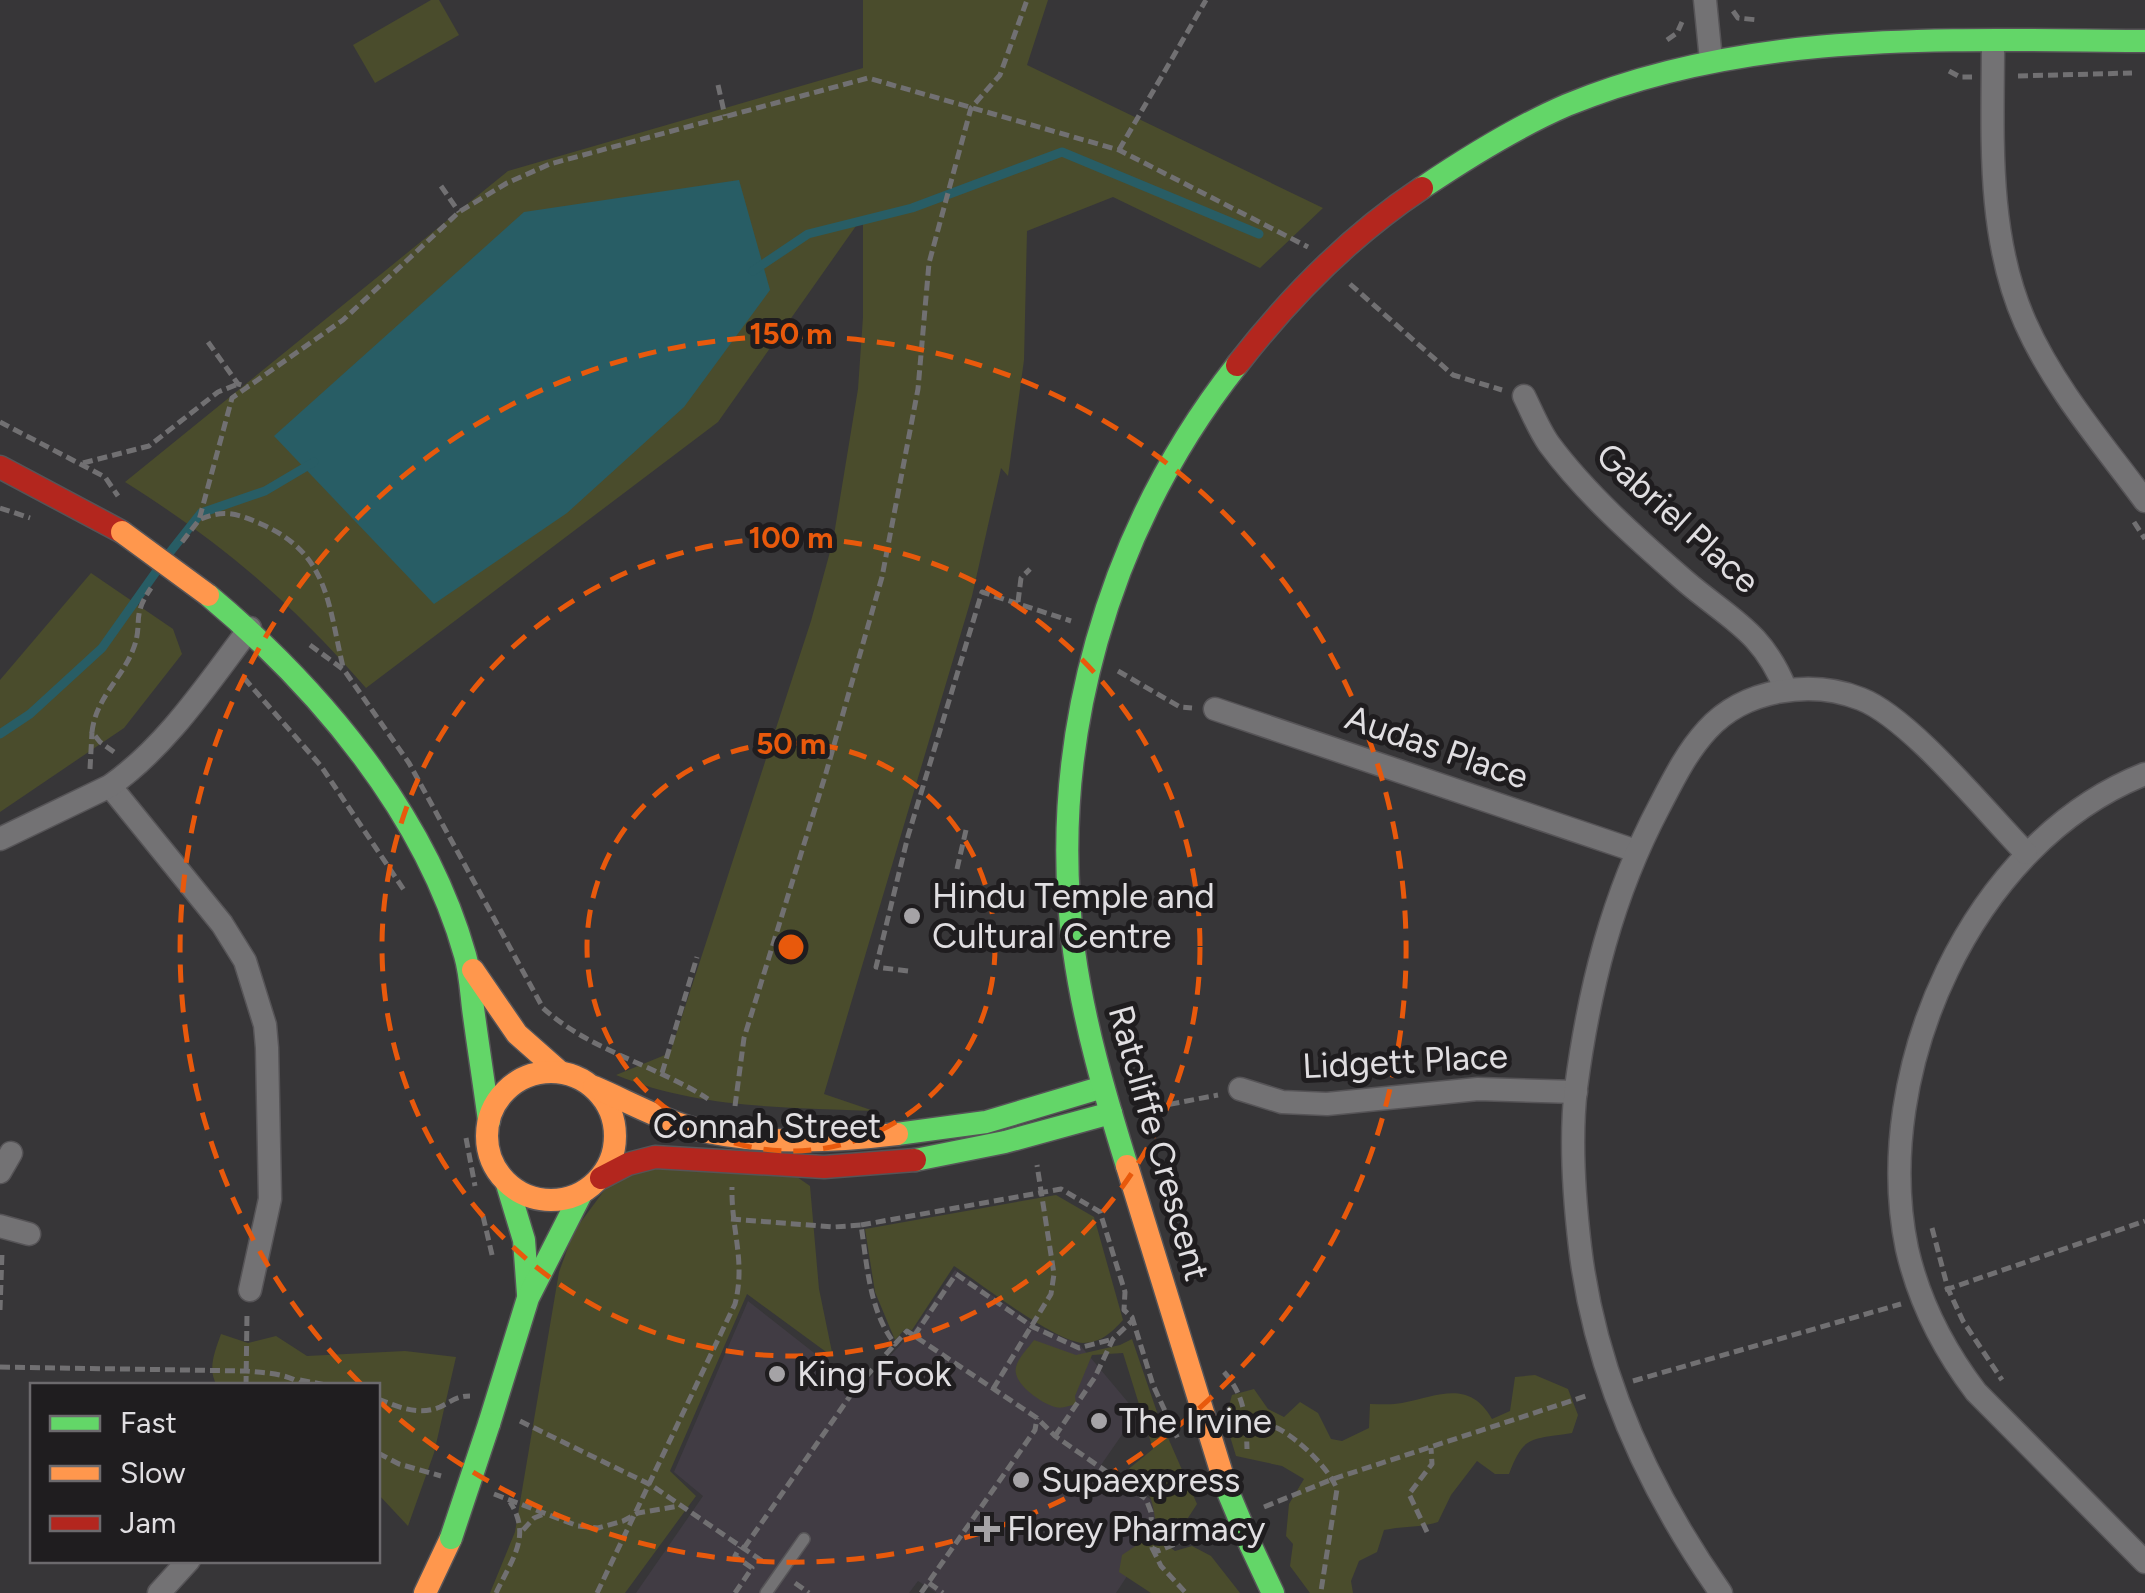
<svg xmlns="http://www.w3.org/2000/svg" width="2145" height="1593" font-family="Figtree,sans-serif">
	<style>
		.built { fill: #413c44 }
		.green { fill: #4a4c2c }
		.water { fill: #285d65 }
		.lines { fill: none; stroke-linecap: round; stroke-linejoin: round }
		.stream { stroke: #285d65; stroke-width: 9 }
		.lane-casing { stroke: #565457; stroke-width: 14 }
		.street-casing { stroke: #565457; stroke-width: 25 }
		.fast-casing { stroke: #565457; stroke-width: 25 }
		.slow-casing { stroke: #565457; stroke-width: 25 }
		.jam-casing { stroke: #565457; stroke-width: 25 }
		.path { stroke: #717072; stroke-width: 5; stroke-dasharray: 10 5; stroke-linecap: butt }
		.lane { stroke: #737274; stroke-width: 11 }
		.street { stroke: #737274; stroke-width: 22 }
		.fast { stroke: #63d668; stroke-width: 22 }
		.slow { stroke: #ff974d; stroke-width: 22 }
		.jam { stroke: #b3261e; stroke-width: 22 }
		.fast-bridge-casing { stroke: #565457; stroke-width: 25; stroke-linecap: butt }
		.slow-bridge-casing { stroke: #565457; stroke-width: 25; stroke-linecap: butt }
		.fast-bridge { stroke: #63d668; stroke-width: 22 }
		.slow-bridge { stroke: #ff974d; stroke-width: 22 }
		.ring { fill: none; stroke: #e8590c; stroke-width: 5; stroke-dasharray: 18 12 }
		.poi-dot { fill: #a5a3a6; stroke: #1f1d1f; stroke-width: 4 }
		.labels { text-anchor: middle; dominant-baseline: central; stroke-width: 10; stroke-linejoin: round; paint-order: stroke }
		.street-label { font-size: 35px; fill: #e0dee1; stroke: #1f1d1f }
		.poi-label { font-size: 35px; fill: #e0dee1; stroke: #1f1d1f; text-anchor: start }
		.centre { fill: #e8590c; stroke: #1f1d1f; stroke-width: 5 }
		.ring-label { font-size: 30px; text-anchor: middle; font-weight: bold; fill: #e8590c; stroke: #1f1d1f; stroke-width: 10; stroke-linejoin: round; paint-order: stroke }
	</style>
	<rect width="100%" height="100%" fill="#373638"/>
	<path class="built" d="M955 1270 1035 1325 1080 1345 1137 1413 1101 1465 1169 1512 1116 1593H937L918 1581 909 1593H636L703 1496 674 1472 748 1301 860 1389 913 1331Z"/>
	<g class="green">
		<path d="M431 0H439L459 35 375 83 353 45Z"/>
		<path d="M863 0H1048L1027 65 1323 208 1260 268 1113 197 1027 231 1024 360 1008 476 1001 468 972 596 824 1094 874 1111C787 1107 698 1109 616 1075L670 1053 811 621 833 541 858 389 863 317V216L718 422 366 688C289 600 223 544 125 482L508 171 863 68Z"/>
		<path d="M91 573 173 629 182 654 124 728 0 812V680Z"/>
		<path d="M645 1164 790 1172 810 1186 819 1289 833 1357 747 1294 670 1471 696 1496 625 1593H490L515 1532 559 1272 574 1231 609 1184Z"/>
		<path d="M1056 1195 1094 1217 1123 1320C1112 1332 1101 1343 1083 1343 1055 1342 980 1283 954 1266L912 1330 905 1329 895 1340 875 1292 865 1229Z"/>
		<path d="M221 1334 248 1343 276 1336 307 1356 405 1351 456 1357 434 1453 408 1526 378 1494V1386L217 1385C207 1370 215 1351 221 1334Z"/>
		<path d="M1132 1339 1158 1415 1197 1504 1177 1535 1157 1533C1153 1503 1153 1488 1126 1471L1153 1449 1123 1353 1092 1355 1075 1396 1076 1404C1068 1406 1061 1410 1052 1406 1039 1401 1012 1383 1016 1367 1018 1358 1029 1347 1034 1340L1076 1355 1120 1345Z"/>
		<path d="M1535 1375 1568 1389 1578 1415 1572 1433C1531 1440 1524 1434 1509 1474H1495L1477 1461 1451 1495 1438 1522C1419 1528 1403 1526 1384 1530L1377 1552 1359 1561 1351 1581 1353 1593H1310L1290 1566 1293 1544 1286 1536 1289 1504 1304 1479 1282 1466 1236 1456 1225 1420 1232 1395 1254 1389 1268 1409 1284 1417 1300 1402 1318 1413 1331 1439 1342 1441 1369 1428 1370 1404C1381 1404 1392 1405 1402 1403 1439 1396 1469 1379 1492 1419L1510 1411 1515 1377Z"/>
		<path d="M1160 1540 1175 1551 1192 1546 1211 1556 1240 1593H1151L1119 1572 1122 1555 1143 1541Z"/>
	</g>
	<path class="water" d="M739 180 770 290 684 407 567 513 434 604 274 436 524 212Z"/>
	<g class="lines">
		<g class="stream">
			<path d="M753 271 808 234 912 208 1062 152 1259 234"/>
			<path d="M167 556 201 513 265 491 314 462"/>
			<path d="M0 734 30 714 102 648 158 569"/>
		</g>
		<defs>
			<path id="lane" d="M766 1593 804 1539"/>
			<g id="street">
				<path d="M1705 0 1711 60"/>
				<path d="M1993 41C1993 134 1986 234 2025 322 2054 388 2103 444 2145 501"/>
				<path d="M1524 396C1532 412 1539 430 1549 444 1586 494 1637 539 1684 580 1729 619 1762 630 1786 690"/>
				<path d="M1215 709 1636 851"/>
				<path d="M2145 774C1972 842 1870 1072 1907 1249 1919 1301 1944 1350 1976 1392L2145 1562"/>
				<path d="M110 786 222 924 245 961 265 1025 267 1048 270 1199 250 1290"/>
				<path d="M0 839 110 786C168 745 208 683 250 628"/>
				<path d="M1240 1089 1282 1102 1327 1104 1478 1089 1576 1092"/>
				<path d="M0 1172 11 1153"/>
				<path d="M0 1226 29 1234"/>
				<path d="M159 1593 189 1560"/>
				<path d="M1721 1593C1648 1489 1595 1374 1580 1247 1574 1196 1570 1139 1576 1088 1589 989 1612 896 1659 807 1673 780 1686 753 1707 730 1744 689 1811 679 1861 699 1910 718 1986 812 2026 853"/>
			</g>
			<g id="fast">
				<path d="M1422 188C1468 157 1516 127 1567 105 1751 29 1950 40 2145 41"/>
				<path d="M208 595C319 688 425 813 465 955 470 972 471 991 473 1008 478 1046 484 1083 489 1121"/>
				<path d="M897 1134 986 1122 1103 1087"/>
				<path d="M915 1160 1005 1142 1111 1113"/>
				<path d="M1127 1166C1105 1095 1084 1024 1074 951 1046 743 1108 529 1237 365"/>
				<path d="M507 1184 524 1240 528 1294"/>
				<path d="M489 1424 528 1298 581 1194"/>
				<path d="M1250 1544 1273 1593"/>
			</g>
			<g id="slow">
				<path d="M473 970 517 1034 560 1072"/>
				<circle cx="551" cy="1136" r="64"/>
				<path d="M594 1087C627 1101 661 1120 695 1129 759 1145 832 1142 897 1134"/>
				<path d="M1127 1166 1226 1487"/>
				<path d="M425 1593 451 1538"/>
			</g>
			<g id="jam">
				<path d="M1237 365C1289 298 1351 235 1422 188"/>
				<path d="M0 467 122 532"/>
				<path d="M601 1178 628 1164 655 1157 824 1167 915 1160"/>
			</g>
		</defs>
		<use href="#lane" class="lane-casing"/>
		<use href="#street" class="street-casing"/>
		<use href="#fast" class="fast-casing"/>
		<use href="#slow" class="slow-casing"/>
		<use href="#jam" class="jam-casing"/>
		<g class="path">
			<path d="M1733 11 1738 18 1758 20"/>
			<path d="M1667 40 1677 33 1682 22"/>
			<path d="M1949 71 1960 77H1972"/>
			<path d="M2018 76 2132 73"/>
			<path d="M718 85 725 116"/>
			<path d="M1119 150 1206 0"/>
			<path d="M441 186 459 212"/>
			<path d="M1350 284 1453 375 1502 390"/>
			<path d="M208 342 238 384 248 387"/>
			<path d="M0 422 105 477 118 496"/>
			<path d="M83 463 149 446 218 392 238 384"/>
			<path d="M0 508 30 518"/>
			<path d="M201 519C224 509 239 514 261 524 328 553 328 603 343 667"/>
			<path d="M2134 522 2145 539"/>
			<path d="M182 542 199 520 232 398 343 320 459 212 507 183 550 164 868 78 1119 150 1308 247"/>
			<path d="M1018 602 1021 578 1030 569"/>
			<path d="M310 645 344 670 409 763 543 1008C590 1051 656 1065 708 1099"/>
			<path d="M1118 671 1180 707 1192 708"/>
			<path d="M244 678 321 766 406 893"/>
			<path d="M114 752 100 742 92 732C96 697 123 678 134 647 143 622 131 617 151 588"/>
			<path d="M90 769 92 732"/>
			<path d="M957 869 966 830"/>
			<path d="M908 971 876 967 908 836 982 592 1071 621"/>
			<path d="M662 1073 697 957"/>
			<path d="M735 1106 744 1038 826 773 882 577 918 389 929 263 971 108 1000 75 1027 0"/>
			<path d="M1140 1110 1218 1095"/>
			<path d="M466 1138 475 1186"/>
			<path d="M483 1216 493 1259"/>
			<path d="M731 1219 834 1227 861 1225C867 1264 869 1311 895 1344L907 1331 1037 1418 1055 1436 1146 1499 1151 1512 1152 1548 1158 1551 1212 1529"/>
			<path d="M861 1225 1061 1189 1100 1212 1125 1292 1124 1310 1132 1317 1153 1385 1178 1439"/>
			<path d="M1932 1228 1948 1289 1963 1321 2002 1380"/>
			<path d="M1945 1290 2145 1221"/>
			<path d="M0 1310 2 1253"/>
			<path d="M914 1336 956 1274 1033 1327 1079 1348 1113 1339"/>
			<path d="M0 1367 246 1371C265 1373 289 1373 304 1386"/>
			<path d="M1224 1372C1245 1396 1246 1418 1247 1449"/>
			<path d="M300 1380 332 1386"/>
			<path d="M1633 1381 1901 1304"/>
			<path d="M246 1386 247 1314"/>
			<path d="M993 1389 1051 1294 1054 1274 1037 1165"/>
			<path d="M378 1399C398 1407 419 1416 440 1407 452 1401 457 1396 470 1396"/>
			<path d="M520 1421 651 1485 765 1563"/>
			<path d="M1246 1421C1256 1423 1269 1424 1279 1429 1299 1440 1328 1467 1337 1489L1321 1591"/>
			<path d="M1055 1436 1095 1377 1113 1339 1133 1320"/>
			<path d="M378 1453 399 1464 441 1476"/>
			<path d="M494 1494 578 1526 598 1528 623 1521 638 1513 679 1506"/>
			<path d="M1264 1507 1333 1479 1589 1395"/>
			<path d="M523 1530 534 1518 544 1514"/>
			<path d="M1427 1532 1409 1494 1432 1464 1431 1448"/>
			<path d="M744 1548 855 1389 895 1344"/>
			<path d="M1152 1548 1161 1566 1186 1593"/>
			<path d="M795 1583 809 1593"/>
			<path d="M929 1583 943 1593"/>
			<path d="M496 1593C512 1559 532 1536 510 1502"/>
			<path d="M597 1593 735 1304C746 1261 731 1230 732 1187"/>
			<path d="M735 1593 752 1568 735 1556 740 1547"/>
			<path d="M921 1593 1035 1430 1037 1418"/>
		</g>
		<use href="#lane" class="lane"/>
		<use href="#street" class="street"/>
		<use href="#fast" class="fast"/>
		<use href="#slow" class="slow"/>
		<use href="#jam" class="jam"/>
		<defs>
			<g id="fast-bridge">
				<path d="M1226 1487 1250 1544"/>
				<path d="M451 1538 489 1424"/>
			</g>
			<path id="slow-bridge" d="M122 532 208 595"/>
		</defs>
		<use href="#fast-bridge" class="fast-bridge-casing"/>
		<use href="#slow-bridge" class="slow-bridge-casing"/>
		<use href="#fast-bridge" class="fast-bridge"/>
		<use href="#slow-bridge" class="slow-bridge"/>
	</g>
	<g class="ring">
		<circle cx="791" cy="947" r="204"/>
		<circle cx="791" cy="947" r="409"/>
		<path d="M361 1384A613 613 0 1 1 381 1403"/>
	</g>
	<g class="poi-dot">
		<circle cx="912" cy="916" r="10"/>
		<circle cx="777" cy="1374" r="10"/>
		<circle cx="1099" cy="1421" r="10"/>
		<circle cx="1021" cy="1480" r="10"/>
		<path d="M982 1514h10v10h10v10h-10v10h-10v-10h-10v-10h10z"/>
	</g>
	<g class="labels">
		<g class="street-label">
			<text transform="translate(1678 518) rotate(42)">Gabriel Place</text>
			<text transform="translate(1437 747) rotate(19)">Audas Place</text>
			<text transform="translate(1405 1061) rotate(-3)">Lidgett Place</text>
			<text x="767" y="1126">Connah Street</text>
			<text transform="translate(1159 1143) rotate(74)">Ratcliffe Crescent</text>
		</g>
		<g class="poi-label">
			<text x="932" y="896">Hindu Temple and<tspan x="932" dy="40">Cultural Centre</tspan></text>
			<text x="797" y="1374">King Fook</text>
			<text x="1119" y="1421">The Irvine</text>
			<text x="1041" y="1480">Supaexpress</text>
			<text x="1007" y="1529">Florey Pharmacy</text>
		</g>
	</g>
	<circle cx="791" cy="947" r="15" class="centre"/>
	<g class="ring-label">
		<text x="791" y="344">150 m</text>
		<text x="791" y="548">100 m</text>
		<text x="791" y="754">50 m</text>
	</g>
	<rect x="30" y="1383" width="350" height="180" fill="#1f1d1f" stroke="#6c6a6d" stroke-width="2.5"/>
	<rect x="50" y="1416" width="50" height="15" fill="#63d668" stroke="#6c6a6d" stroke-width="2.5"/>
	<text x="120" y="1433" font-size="30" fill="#e0dee1">Fast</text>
	<rect x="50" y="1466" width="50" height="15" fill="#ff974d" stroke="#6c6a6d" stroke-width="2.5"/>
	<text x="120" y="1483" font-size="30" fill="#e0dee1">Slow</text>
	<rect x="50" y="1516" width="50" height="15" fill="#b3261e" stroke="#6c6a6d" stroke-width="2.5"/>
	<text x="120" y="1533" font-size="30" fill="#e0dee1">Jam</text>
</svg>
